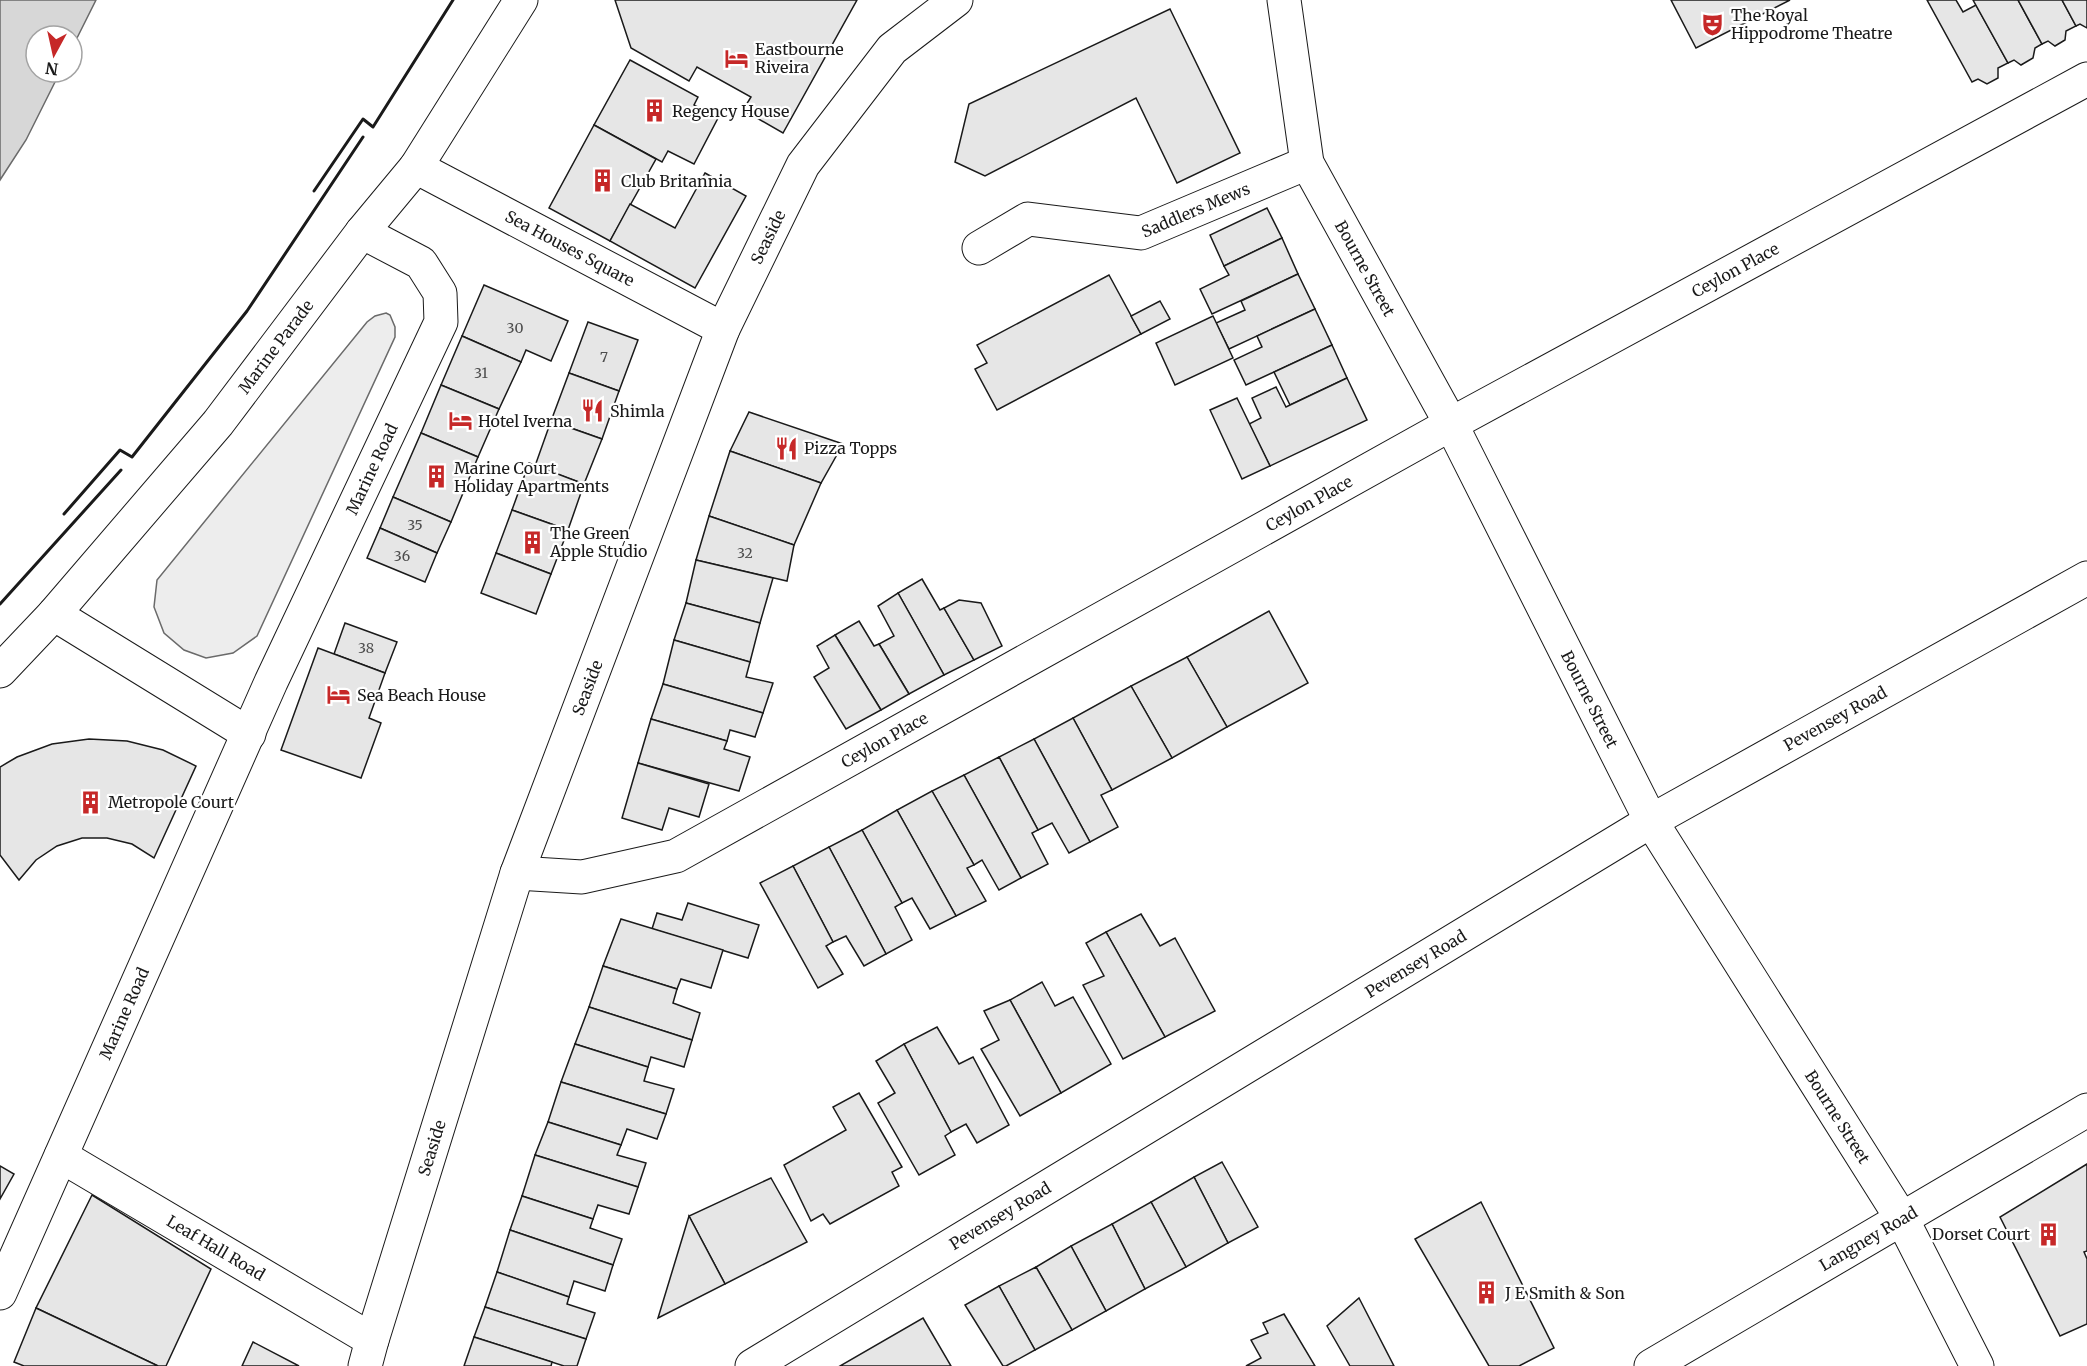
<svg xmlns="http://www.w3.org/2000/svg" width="2087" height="1366" font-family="Merriweather,serif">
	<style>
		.built { fill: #ededed; stroke: #6a6a6a; stroke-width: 1.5 }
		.water { fill: #d7d7d7; stroke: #6a6a6a; stroke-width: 1.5 }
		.building { fill: #e6e6e6; stroke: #1a1a1a; stroke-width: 1.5 }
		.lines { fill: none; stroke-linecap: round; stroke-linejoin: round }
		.street-casing { stroke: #1a1a1a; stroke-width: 35 }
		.secondary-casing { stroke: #1a1a1a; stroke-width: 35 }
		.primary-casing { stroke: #1a1a1a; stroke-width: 35 }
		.street { stroke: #fff; stroke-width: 33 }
		.secondary { stroke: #fff; stroke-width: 33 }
		.primary { stroke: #fff; stroke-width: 33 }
		.wall { stroke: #1a1a1a; stroke-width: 3 }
		.labels { text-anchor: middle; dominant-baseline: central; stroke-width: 4.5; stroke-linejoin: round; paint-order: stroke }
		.number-label { font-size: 14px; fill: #4d4d4d }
		.poi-label { font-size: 16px; fill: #1a1a1a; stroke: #fff; text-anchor: start }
		.street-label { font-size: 16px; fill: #1a1a1a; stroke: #fff }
	</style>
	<rect width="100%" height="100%" fill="#fff"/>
	<path class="built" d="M386 313 390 315 395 327V337L257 636 233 653 206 658 184 650 164 633 154 607 157 580 367 322 375 316Z"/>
	<path class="water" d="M0 0H96L72 48V36H36V72H60L26 140 0 180Z"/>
	<g class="building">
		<path d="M615 0H857L783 133 743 110 751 97 697 67 689 81 631 48Z"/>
		<path d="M1671 0H1790L1696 48Z"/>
		<path d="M1927 0H1956L1963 12 1976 5 2008 63 1998 68V78L1987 84 1978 79 1972 82Z"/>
		<path d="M1973 0H2018L2042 44 2035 48 2033 58 2021 65 2014 60 2008 63Z"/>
		<path d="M2018 0H2062L2076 26 2066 31 2065 40 2055 46 2048 41 2042 44Z"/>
		<path d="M2062 0H2087V28L2080 24 2076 26Z"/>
		<path d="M1170 9 1240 153 1177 183 1136 98 985 176 955 162 969 104Z"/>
		<path d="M630 60 698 97 694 105 718 118 694 164 668 151 662 162 594 125Z"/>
		<path d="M594 125 656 159 610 241 549 208Z"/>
		<path d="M705 173 746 196 695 288 610 241 630 204 675 228Z"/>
		<path d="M1267 208 1282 238 1224 266 1210 235Z"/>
		<path d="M1282 238 1298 274 1212 314 1200 289 1229 275 1224 266Z"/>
		<path d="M1298 274 1315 309 1229 349 1216 323 1245 310 1241 301Z"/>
		<path d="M1109 275 1141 334 997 410 975 369 987 363 977 345Z"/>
		<path d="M484 285 568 321 551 361 526 350 521 362 462 336Z"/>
		<path d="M1160 301 1170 319 1141 334 1131 316Z"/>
		<path d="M1315 309 1332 345 1246 385 1234 360 1262 347 1257 336Z"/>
		<path d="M1213 316 1233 358 1175 385 1156 343Z"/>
		<path d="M588 322 638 340 619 391 569 373Z"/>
		<path d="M462 336 521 362 499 409 441 385Z"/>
		<path d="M1332 345 1347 378 1290 405 1274 372Z"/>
		<path d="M569 373 619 391 602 439 551 421Z"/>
		<path d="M1347 378 1367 420 1270 466 1249 424 1261 418 1252 398 1276 387 1286 407Z"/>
		<path d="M441 385 499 409 478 457 421 433Z"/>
		<path d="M1237 398 1270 466 1242 479 1210 410Z"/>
		<path d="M749 412 843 444 821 483 730 451Z"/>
		<path d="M551 421 602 439 584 484 535 466Z"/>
		<path d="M421 433 478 457 451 522 393 497Z"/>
		<path d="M730 451 821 483 794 545 709 516Z"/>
		<path d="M529 463 584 484 568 530 512 510Z"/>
		<path d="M393 497 451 522 437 553 380 528Z"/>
		<path d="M512 510 568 530 551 574 496 553Z"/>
		<path d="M709 516 794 545 787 581 696 560Z"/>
		<path d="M380 528 437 553 425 582 367 558Z"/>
		<path d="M496 553 551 574 536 614 481 593Z"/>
		<path d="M696 560 773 578 760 623 686 603Z"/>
		<path d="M922 579 940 610 944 608 974 660 944 675 898 593Z"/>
		<path d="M898 593 944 675 909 694 879 644 894 636 878 606Z"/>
		<path d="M959 600 981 603 1002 646 974 660 944 608Z"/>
		<path d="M686 603 760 623 750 662 674 640Z"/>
		<path d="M1269 611 1308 683 1227 727 1187 657Z"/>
		<path d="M859 621 874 646 879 644 909 694 881 710 835 635Z"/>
		<path d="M345 623 397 642 385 673 334 654Z"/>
		<path d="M835 635 881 710 846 729 814 677 829 668 817 646Z"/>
		<path d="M674 640 750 662 746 677 773 683 763 713 663 684Z"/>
		<path d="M318 648 385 673 369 718 381 723 361 778 281 750Z"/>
		<path d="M1187 657 1227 727 1172 758 1131 686Z"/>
		<path d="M663 684 763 713 755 737 730 730 727 741 651 719Z"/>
		<path d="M1131 686 1172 758 1112 790 1073 718Z"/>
		<path d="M1073 718 1112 790 1101 795 1118 827 1090 842 1034 739Z"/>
		<path d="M651 719 727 741 724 749 750 757 739 791 638 763Z"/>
		<path d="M89 739 127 741 163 750 196 766 154 858 132 844 107 838H82L57 846 36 860 19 880 0 855V767L17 757 52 744Z"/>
		<path d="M1034 739 1090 842 1069 853 1052 823 1038 830 999 757Z"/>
		<path d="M999 757 1038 830 1032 833 1048 864 1021 878 964 775Z"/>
		<path d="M638 763 709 784 699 817 669 808 662 830 622 818Z"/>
		<path d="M964 775 1021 878 999 890 982 860 974 865 932 791Z"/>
		<path d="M932 791 974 865 967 868 986 901 956 916 897 810Z"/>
		<path d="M897 810 956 916 930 929 912 898 902 903 862 830Z"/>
		<path d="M862 830 902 903 895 907 912 940 886 954 829 847Z"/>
		<path d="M829 847 886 954 864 966 846 936 833 942 793 866Z"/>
		<path d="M793 866 833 942 826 946 843 974 818 988 760 883Z"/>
		<path d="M688 903 759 925 748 958 652 929 657 913 682 920Z"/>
		<path d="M1141 914 1160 946 1175 938 1215 1011 1165 1037 1106 932Z"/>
		<path d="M621 919 723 950 711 988 681 979 677 989 603 966Z"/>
		<path d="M1106 932 1165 1037 1123 1059 1083 985 1104 976 1086 943Z"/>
		<path d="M603 966 677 989 673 1003 700 1013 692 1040 589 1007Z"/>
		<path d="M1042 982 1055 1006 1073 997 1111 1064 1061 1093 1010 1000Z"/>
		<path d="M1010 1000 1061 1093 1020 1116 981 1049 999 1040 984 1011Z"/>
		<path d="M589 1007 692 1040 684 1067 651 1057 648 1067 575 1044Z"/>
		<path d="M937 1027 959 1064 973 1057 1009 1125 977 1143 966 1124 951 1132 904 1044Z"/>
		<path d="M575 1044 648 1067 644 1081 674 1089 666 1114 561 1082Z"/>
		<path d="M904 1044 951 1132 945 1136 955 1155 919 1175 878 1103 895 1093 876 1061Z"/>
		<path d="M561 1082 666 1114 657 1139 627 1129 621 1145 548 1122Z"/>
		<path d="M859 1093 902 1167 892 1172 899 1186 830 1224 823 1214 811 1221 784 1165 846 1130 833 1107Z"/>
		<path d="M548 1122 621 1145 617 1155 646 1163 638 1187 535 1155Z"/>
		<path d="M535 1155 638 1187 629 1214 598 1205 593 1219 522 1196Z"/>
		<path d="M1222 1162 1258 1227 1228 1243 1194 1177Z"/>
		<path d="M2087 1164V1251L2084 1252 2087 1259V1324L2060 1336 2000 1217Z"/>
		<path d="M0 1166 14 1174 0 1199Z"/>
		<path d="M1194 1177 1228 1243 1186 1267 1151 1202Z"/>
		<path d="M771 1178 807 1242 725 1284 689 1216Z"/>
		<path d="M92 1195 211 1269 166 1366H158L36 1308Z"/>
		<path d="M522 1196 593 1219 590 1228 622 1239 613 1265 510 1230Z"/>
		<path d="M1151 1202 1186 1267 1145 1289 1112 1224Z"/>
		<path d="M1481 1202 1554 1348 1519 1366H1489L1415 1239Z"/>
		<path d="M689 1216 725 1284 658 1318Z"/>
		<path d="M1112 1224 1145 1289 1106 1311 1071 1246Z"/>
		<path d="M510 1230 613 1265 605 1291 574 1281 569 1297 497 1272Z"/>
		<path d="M1071 1246 1106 1311 1072 1330 1036 1267Z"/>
		<path d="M1036 1267 1072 1330 1035 1350 999 1286Z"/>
		<path d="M497 1272 569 1297 567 1304 595 1313 586 1339 485 1307Z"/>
		<path d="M999 1286 1035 1350 1006 1366H1003L965 1305Z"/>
		<path d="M1359 1298 1394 1366H1350L1327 1326Z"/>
		<path d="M485 1307 586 1339 577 1366H564L474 1337Z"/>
		<path d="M36 1308 158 1366H24L14 1362Z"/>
		<path d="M1284 1314 1315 1366H1246L1261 1358 1251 1340 1268 1333 1263 1323Z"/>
		<path d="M923 1318 951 1366H840Z"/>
		<path d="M474 1337 552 1362 551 1366H464Z"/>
		<path d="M253 1342 299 1366H242Z"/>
	</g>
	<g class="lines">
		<defs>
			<g id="street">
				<path id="s1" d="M1284 0 1307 163 1451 424 1651 821 1902 1219 1977 1366"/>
				<path id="s2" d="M416 167 723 329"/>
				<path id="s3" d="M979 248 1028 219 1141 233 1307 163"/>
				<path d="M54 614 249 734"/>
				<path id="s4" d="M517 873 582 877 676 856 1451 424 2087 79"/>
				<path id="s5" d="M61 1156 372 1340"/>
				<path id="s6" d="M0 1293 271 682 441 322 440 293 421 263 362 232"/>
				<path id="s7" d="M752 1366 1651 821 2087 578"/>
				<path id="s8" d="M1651 1366 2087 1110"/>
			</g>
			<g id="secondary">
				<path id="s9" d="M0 671 54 614 218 423 362 232 416 167 521 0"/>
			</g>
			<g id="primary">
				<path id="s10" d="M365 1366 372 1340 517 873 723 329 803 165 892 49 956 0"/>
			</g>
		</defs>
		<use href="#street" class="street-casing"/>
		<use href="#secondary" class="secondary-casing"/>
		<use href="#primary" class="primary-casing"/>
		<use href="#street" class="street"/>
		<use href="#secondary" class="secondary"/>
		<use href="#primary" class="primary"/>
		<g class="wall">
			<path d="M314 191 363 119 373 127 453 0"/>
			<path d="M64 514 120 450 132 457 247 311 363 137"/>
			<path d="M0 604 121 470"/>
		</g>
	</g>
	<defs>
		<symbol id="theatre-bare" viewBox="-9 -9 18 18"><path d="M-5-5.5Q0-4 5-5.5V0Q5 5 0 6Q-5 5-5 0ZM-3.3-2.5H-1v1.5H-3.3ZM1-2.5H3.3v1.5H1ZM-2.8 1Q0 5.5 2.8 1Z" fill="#c62828" stroke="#fff" stroke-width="2.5" paint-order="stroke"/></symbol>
		<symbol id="hotel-bare" viewBox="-9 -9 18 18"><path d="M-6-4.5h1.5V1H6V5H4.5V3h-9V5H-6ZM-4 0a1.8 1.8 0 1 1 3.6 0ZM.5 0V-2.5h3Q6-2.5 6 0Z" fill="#c62828" stroke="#fff" stroke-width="2.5" paint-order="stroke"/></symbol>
		<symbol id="building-bare" viewBox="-9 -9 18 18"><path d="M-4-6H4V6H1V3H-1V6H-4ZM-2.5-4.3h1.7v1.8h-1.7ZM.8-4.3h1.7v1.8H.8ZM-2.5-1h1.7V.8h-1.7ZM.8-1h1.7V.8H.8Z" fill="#c62828" stroke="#fff" stroke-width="2.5" paint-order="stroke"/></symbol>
		<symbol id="restaurant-bare" viewBox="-9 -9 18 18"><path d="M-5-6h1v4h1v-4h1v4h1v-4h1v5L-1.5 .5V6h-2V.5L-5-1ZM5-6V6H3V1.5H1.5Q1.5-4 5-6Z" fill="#c62828" stroke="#fff" stroke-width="2.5" paint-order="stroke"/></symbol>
	</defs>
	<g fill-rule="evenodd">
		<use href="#theatre-bare" x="1696" y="8" width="33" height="33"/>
		<use href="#hotel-bare" x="720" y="42" width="33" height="33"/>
		<use href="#building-bare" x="638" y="94" width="33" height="33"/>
		<use href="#building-bare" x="586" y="164" width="33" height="33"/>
		<use href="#restaurant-bare" x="576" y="394" width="33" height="33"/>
		<use href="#hotel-bare" x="444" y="404" width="33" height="33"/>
		<use href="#restaurant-bare" x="770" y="432" width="33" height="33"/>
		<use href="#building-bare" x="420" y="460" width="33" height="33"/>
		<use href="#building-bare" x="516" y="526" width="33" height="33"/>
		<use href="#hotel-bare" x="322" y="678" width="33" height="33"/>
		<use href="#building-bare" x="74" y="786" width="33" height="33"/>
		<use href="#building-bare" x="2032" y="1218" width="33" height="33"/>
		<use href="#building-bare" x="1470" y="1276" width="33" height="33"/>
	</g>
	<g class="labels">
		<g class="number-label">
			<text x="515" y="328">30</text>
			<text x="604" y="357">7</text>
			<text x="481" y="373">31</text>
			<text x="415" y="525">35</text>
			<text x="745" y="553">32</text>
			<text x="402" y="556">36</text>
			<text x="366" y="648">38</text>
		</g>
		<g class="poi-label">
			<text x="1731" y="15">The Royal<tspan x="1731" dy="18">Hippodrome Theatre</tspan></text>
			<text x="755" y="49">Eastbourne<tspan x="755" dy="18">Riveira</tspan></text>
			<text x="672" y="111">Regency House</text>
			<text x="621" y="181">Club Britannia</text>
			<text x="610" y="411">Shimla</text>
			<text x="478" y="421">Hotel Iverna</text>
			<text x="804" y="448">Pizza Topps</text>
			<text x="454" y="468">Marine Court<tspan x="454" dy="18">Holiday Apartments</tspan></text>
			<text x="550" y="533">The Green<tspan x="550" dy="18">Apple Studio</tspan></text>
			<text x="357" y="695">Sea Beach House</text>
			<text x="108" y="802">Metropole Court</text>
			<text x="2030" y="1234" text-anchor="end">Dorset Court</text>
			<text x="1505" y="1293">J E Smith &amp; Son</text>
		</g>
		<g class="street-label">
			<text stroke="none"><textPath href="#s3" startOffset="230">Saddlers Mews</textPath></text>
			<text stroke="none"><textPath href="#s10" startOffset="1200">Seaside</textPath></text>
			<text stroke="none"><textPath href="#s2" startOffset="174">Sea Houses Square</textPath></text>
			<text stroke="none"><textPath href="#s1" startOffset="285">Bourne Street</textPath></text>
			<text stroke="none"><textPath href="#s4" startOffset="1372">Ceylon Place</textPath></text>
			<text stroke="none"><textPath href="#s9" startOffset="426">Marine Parade</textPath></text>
			<text stroke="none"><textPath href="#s6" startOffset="904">Marine Road</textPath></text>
			<text stroke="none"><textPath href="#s4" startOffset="886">Ceylon Place</textPath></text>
			<text stroke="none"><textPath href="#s10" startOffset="714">Seaside</textPath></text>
			<text stroke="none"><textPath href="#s1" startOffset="771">Bourne Street</textPath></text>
			<text stroke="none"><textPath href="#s7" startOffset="1262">Pevensey Road</textPath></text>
			<text stroke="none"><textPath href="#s4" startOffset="400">Ceylon Place</textPath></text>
			<text stroke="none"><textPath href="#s7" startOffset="776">Pevensey Road</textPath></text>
			<text stroke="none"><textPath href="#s6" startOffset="306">Marine Road</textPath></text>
			<text stroke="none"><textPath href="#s1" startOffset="1257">Bourne Street</textPath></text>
			<text stroke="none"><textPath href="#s10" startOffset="228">Seaside</textPath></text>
			<text stroke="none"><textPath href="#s7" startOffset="290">Pevensey Road</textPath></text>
			<text stroke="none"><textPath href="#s8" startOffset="252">Langney Road</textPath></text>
			<text stroke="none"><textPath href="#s5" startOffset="180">Leaf Hall Road</textPath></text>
		</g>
	</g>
	<g transform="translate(54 54) rotate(188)"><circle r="28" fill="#ffffff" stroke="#a3a3a3" stroke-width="1.5"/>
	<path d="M0-4.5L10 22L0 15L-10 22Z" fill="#c62828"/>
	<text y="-9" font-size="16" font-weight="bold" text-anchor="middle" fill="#1a1a1a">N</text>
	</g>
</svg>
